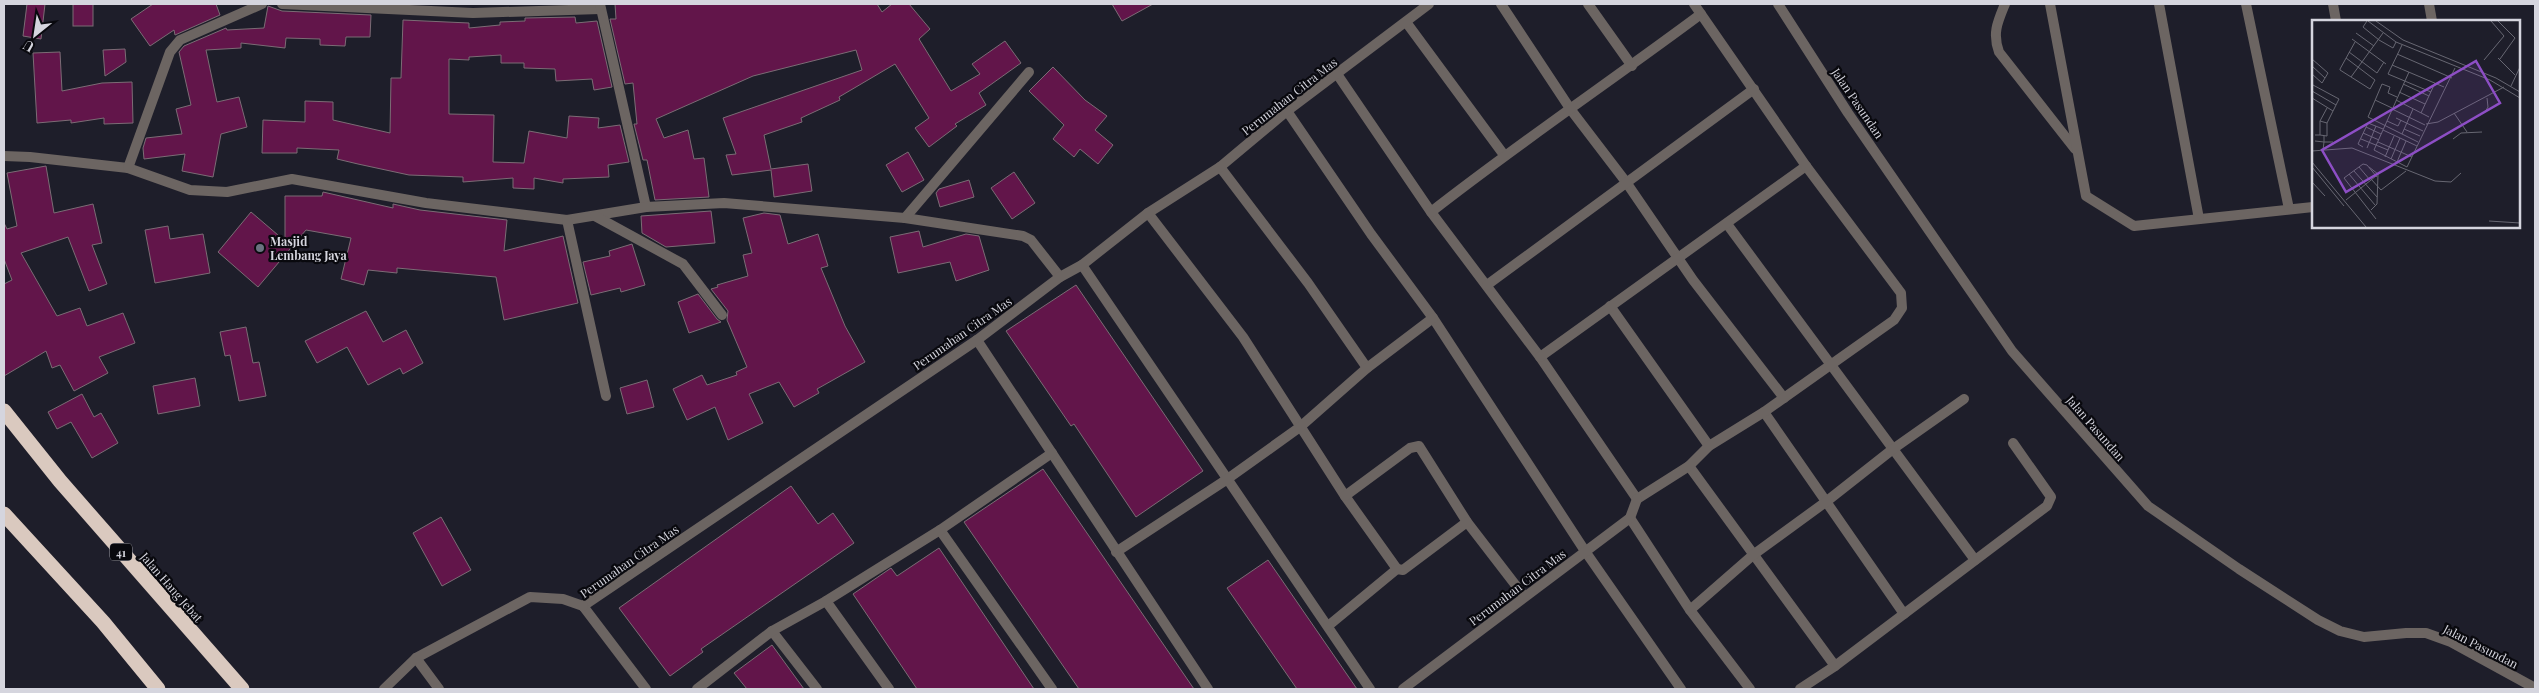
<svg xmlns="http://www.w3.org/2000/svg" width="2539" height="693" font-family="'Playfair Display',serif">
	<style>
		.building { fill: #62154a; stroke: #7b6c75 }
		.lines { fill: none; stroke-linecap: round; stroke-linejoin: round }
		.street { stroke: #6c6562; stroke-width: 10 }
		.highway { stroke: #dac9bf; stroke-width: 15 }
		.worship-dot { fill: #6b7280; stroke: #09090e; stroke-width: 2 }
		.labels { text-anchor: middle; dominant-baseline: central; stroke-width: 4.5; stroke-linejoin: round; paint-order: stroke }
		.shield { fill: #09090e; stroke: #9898a0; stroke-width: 1 }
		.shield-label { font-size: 11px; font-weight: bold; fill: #d5d5de }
		.street-label { font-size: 12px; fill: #d5d5de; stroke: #09090e }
		.poi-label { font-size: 12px; font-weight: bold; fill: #d5d5de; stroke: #09090e; text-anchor: start }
		.inset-road { fill: none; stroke: #676772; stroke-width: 1 }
		.view { fill: #8d4ec5; fill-opacity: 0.15; stroke: #8d4ec5; stroke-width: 2.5 }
		.inset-edge { fill: none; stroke: #d5d5de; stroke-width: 2.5 }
	</style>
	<rect width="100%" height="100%" fill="#1e1e2a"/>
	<g class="building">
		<path d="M27 4H45L41 39 23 36Z"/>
		<rect x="73" y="4" width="20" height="22"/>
		<path d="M153 4H216L220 15 175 35 174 30 150 46 131 19Z"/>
		<path d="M615 4H877L882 12 892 4H909L930 29 919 39 951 91 980 74 972 64 1005 41 1021 63 979 93 986 105 955 124 957 126 929 147 915 128 929 118 895 64 839 97 840 100 801 118 802 122 764 135 771 169 808 164 812 191 774 197 771 170 732 175 726 155 736 154 723 118 862 70 856 50 753 76 656 119 664 138 688 130 694 159 704 158 709 197 655 200 647 160H643L634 124H637L633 83 625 84 610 19H616Z"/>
		<path d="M1112 4H1153L1122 21Z"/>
		<path d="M268 6 282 11 371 15 370 37H346L345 46 320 45V39L286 38 285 48 241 43V48L206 50 217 102 239 97 247 127 221 134 213 177 182 171 185 154 144 159 143 148 146 138 182 134 176 109 191 105 179 52 184 46 226 28 227 30 264 28Z"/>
		<path d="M575 17 576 23 597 21 612 87 594 90 592 79 556 81 555 69 524 68V63H501V55L469 57V60L449 59V114L494 115 493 162 524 163 529 131 567 138 569 116 599 118 598 128 620 125 629 162 608 165 609 177 563 179V183L534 178V189L513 188V178L463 182V177L409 175 358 164 337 159 339 150 297 148V153H262L263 120 305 122V101L333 102V120L390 133 391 78H401L403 20 469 23V28L500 25V22L525 21V18Z"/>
		<path d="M125 49 126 62 105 76 103 50Z"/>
		<path d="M60 52 62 91 102 83 132 82 133 123 104 124V118L71 123V120L37 123 33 53Z"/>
		<path d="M1053 67 1085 100 1107 116 1095 130 1113 145 1098 164 1080 149 1074 157 1053 139 1064 125 1029 91Z"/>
		<path d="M908 152 924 180 902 192 886 165Z"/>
		<path d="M46 166 54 213 93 204 102 243 92 245 107 284 89 291 68 237 21 253 57 316 80 308 87 326 123 313 135 343 99 357 108 373 74 391 60 365 52 368 46 351 4 376V284L12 280 4 259V223L7 229 17 226 7 173Z"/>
		<path d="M1014 172 1035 203 1012 219 991 188Z"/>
		<path d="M969 180 974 197 940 207 936 193 939 189Z"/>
		<path d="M323 192 393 208V204L420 210 507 220 504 251 563 236 578 303 504 320 496 277 397 268V273L368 270 364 285 341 279 351 238 306 230 258 287 218 252 251 212 285 241V196H322Z"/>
		<path d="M711 211 715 243 666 247 642 233 641 216Z"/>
		<path d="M764 213 780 215 788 244 818 234 828 266 821 268 845 326 865 362 817 389 819 393 794 407 779 382 749 394 763 423 728 440 715 407 687 420 673 389 702 375 707 385 737 375 736 372 747 367 727 320 728 311 711 289 718 287 717 285 748 276 743 255 752 253 743 218Z"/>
		<path d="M168 226 170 239 203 234 210 273 155 283 145 230Z"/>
		<path d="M919 231 923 247 966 234 979 236 989 270 956 281 950 262 898 273 890 237Z"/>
		<path d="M632 244 645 285 621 292 620 288 591 295 583 262 610 256 609 251Z"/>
		<path d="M1076 285 1203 471 1136 517 1074 424 1071 426 1006 331Z"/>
		<path d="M698 294 717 319 721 322 689 333 678 302Z"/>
		<path d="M366 311 383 342 406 330 423 363 403 374 400 368 368 385 347 347 317 363 305 341Z"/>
		<path d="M246 327 253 363 259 362 266 396 239 401 230 355 225 356 220 332Z"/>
		<path d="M195 378 200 406 158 414 153 386Z"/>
		<path d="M647 380 654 407 627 414 620 388Z"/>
		<path d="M82 394 94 417 101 413 118 443 92 458 71 422 57 429 48 412Z"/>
		<path d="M1043 469 1194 689H1079L964 522Z"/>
		<path d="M791 486 818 524 833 513 854 543 701 649 703 652 670 676 619 608Z"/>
		<path d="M441 517 471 570 442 586 413 533Z"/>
		<path d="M939 548 1034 689H917L853 594 891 568 897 576Z"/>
		<path d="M1268 560 1357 689H1297L1227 588Z"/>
		<path d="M772 645 804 689H747L734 673Z"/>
	</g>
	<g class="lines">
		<g class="street">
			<path d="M282 4 473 13 600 9"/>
			<path d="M600 4 646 207"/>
			<path d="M1501 4 1571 110 1626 182 1693 280 1784 398"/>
			<path d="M1588 4 1632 66"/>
			<path d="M1778 4 1848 113 2012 351 2148 506 2239 569 2318 620 2340 631 2364 637 2406 633H2426L2451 642 2535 688"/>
			<path d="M2005 4C1998 21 1992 33 1999 52L2075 149"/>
			<path d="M2050 4 2086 196 2134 226 2313 207"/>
			<path d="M2159 4 2199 219"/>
			<path d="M2246 4 2289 209"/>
			<path d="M2333 4 2336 21"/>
			<path d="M2429 4 2432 21"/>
			<path d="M1406 22 1504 155"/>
			<path d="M1337 74 1431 212 1540 357 1637 499"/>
			<path d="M1287 111 1371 234 1433 318 1585 551 1681 689"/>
			<path d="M4 156 30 157 128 168 190 190 227 192 292 179 426 203 567 220 646 207 724 203 905 218 1023 236 1031 240 1060 277"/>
			<path d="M1220 167 1308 283 1367 368"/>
			<path d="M128 168 170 52 180 40 262 4"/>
			<path d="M1431 212C1519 143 1611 81 1701 14"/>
			<path d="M1148 213 1243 337 1345 496 1397 569"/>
			<path d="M595 216 683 264 722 315"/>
			<path d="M905 218 1029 72"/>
			<path d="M567 220 606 396"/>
			<path d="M1727 224 1975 560"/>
			<path d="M1082 265 1370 689"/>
			<path d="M1487 285 1754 89"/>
			<path d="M1610 306 1709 446"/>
			<path d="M977 340 1208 689"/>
			<path d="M1540 357 1806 166"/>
			<path d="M1764 412 1904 614"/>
			<path d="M1689 466 1835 666"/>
			<path d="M1345 496 1410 448 1419 446 1467 522 1524 596"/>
			<path d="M1637 499 1689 466 1709 446 1764 412 1894 320 1902 308 1901 293 1806 166 1694 4"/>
			<path d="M1630 518 1690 610 1750 689"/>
			<path d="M940 530 1052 689"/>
			<path d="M1116 552 1226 480 1300 427 1367 368 1433 318"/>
			<path d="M826 601 889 689"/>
			<path d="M583 606 977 340 1060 277 1082 265 1148 213 1220 167 1287 111 1429 4"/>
			<path d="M583 606 646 689"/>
			<path d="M1690 610 1753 555 1827 501 1893 449 1964 399"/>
			<path d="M1328 626 1397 569 1403 570 1467 522"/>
			<path d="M772 631 817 689"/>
			<path d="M416 658 439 689"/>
			<path d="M384 689 416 658 530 597 563 599 583 606"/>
			<path d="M697 689 772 631 826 601 940 530 1052 453"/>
			<path d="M1403 689 1630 518 1637 499"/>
			<path d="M1800 689 1835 666 2047 506 2051 497 2013 443"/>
		</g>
		<g class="highway">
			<path d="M4 411 60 481 242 689"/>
			<path d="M4 514 103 622 158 689"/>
		</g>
	</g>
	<circle class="worship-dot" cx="260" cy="248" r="5"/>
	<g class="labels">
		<rect class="shield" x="110" y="543.5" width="22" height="17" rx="4"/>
		<g class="shield-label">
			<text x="121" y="552">41</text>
		</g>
		<g class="street-label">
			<text transform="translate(1289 96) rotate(-38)">Perumahan Citra Mas</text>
			<text transform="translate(1858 103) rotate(56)">Jalan Pasundan</text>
			<text transform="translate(962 333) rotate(-35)">Perumahan Citra Mas</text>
			<text transform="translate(2096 428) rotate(49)">Jalan Pasundan</text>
			<text transform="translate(629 561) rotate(-35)">Perumahan Citra Mas</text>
			<text transform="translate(172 587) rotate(49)">Jalan Hang Jebat</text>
			<text transform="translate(1517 587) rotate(-37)">Perumahan Citra Mas</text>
			<text transform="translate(2481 646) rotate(27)">Jalan Pasundan</text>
		</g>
		<g class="poi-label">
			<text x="270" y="241">Masjid<tspan x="270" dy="14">Lembang Jaya</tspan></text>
		</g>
	</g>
	<g transform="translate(2312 20)">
		<rect width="208" height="208" fill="#1e1e2a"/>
		<path class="inset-road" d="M55 1 51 7 67 20 81 28 84 22M56 1 84 22 178 60 208 78M64 1 91 20 184 58 208 72M186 1 203 18 188 39M44 13 62 26M40 19 74 44M90 25 76 54 119 72M37 32 65 53 72 42M85 34 140 58M34 38 63 60 58 69 28 50V49L43 22M186 38 203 55M0 39 16 53 10 63 0 54M172 40 192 16 179 1M80 45 132 67M0 46 13 58M97 52 62 130 95 147 143 48M39 57 71 13M91 64 117 76M199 66 208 47M0 71 24 85 27 79 1 65M87 72 113 84M85 77 76 73 78 67 70 64 56 97 106 122M0 78 21 91M63 80 80 88M84 80 117 97M15 88 8 101 15 103 24 85M80 89 113 105M109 93 123 63M142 93 155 112M84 98 111 111M75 101 86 106 89 100M114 104 126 102 192 67M152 104 173 92 176 87 175 78M54 107 69 114M92 109 108 116M71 110 105 126M51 113 67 120M90 114 101 89M3 115H8V101M8 115 15 116V103M49 119 76 130M141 119 149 113 170 112M3 121 12 122V116M66 122 100 137M51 127 46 124 56 103 71 109M55 128 64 106M11 130 12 122H21M0 131 40 128 123 161 139 162 149 153M73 137 82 116M79 139 88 118M0 142 54 207M85 142 94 121M0 147 32 186M47 147 58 160M57 147 66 154 65 184 59 190M42 151 65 177M37 154 63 185M59 159 69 170 94 151M0 162 13 176M34 180 64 156M64 199 32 158 51 144 55 145 65 157M177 201 208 203"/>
		<path class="view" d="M164 41 188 83 34 172 10 130Z"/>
		<rect width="208" height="208" class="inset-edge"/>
	</g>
	<rect width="2539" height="693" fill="none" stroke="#d5d5de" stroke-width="10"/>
	<g transform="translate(35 35) rotate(210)" stroke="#09090e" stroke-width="4" paint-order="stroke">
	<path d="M0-4L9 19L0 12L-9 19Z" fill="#d5d5de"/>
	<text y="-8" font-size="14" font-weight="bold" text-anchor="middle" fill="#d5d5de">U</text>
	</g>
</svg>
